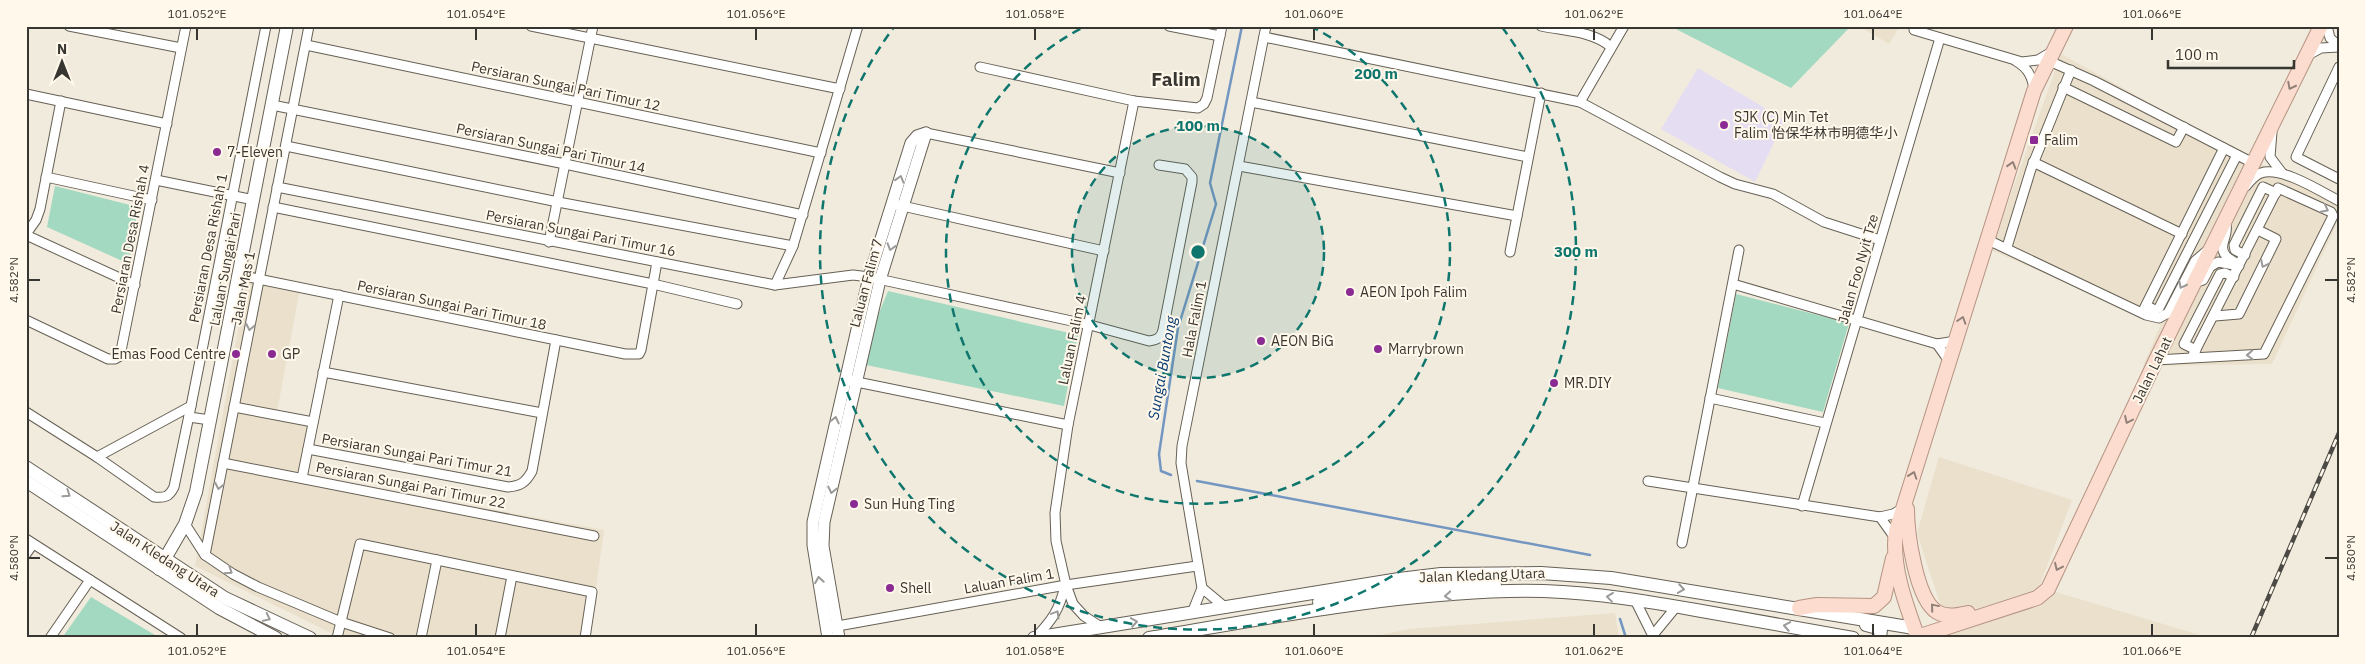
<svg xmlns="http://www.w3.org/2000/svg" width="2365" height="664" font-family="'IBM Plex Sans','Noto Sans SC',sans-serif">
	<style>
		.built { fill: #eae0cc }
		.education { fill: #e5def3 }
		.green { fill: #a3d9c0 }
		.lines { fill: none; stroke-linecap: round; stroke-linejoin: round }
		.stream { stroke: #7497c1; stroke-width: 2.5 }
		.minor-casing { stroke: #666055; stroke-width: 11 }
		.tertiary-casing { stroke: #666055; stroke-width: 13 }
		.secondary-casing { stroke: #666055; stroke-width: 14 }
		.primary-casing { stroke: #b59382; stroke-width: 16 }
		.minor { stroke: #fff; stroke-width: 9 }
		.tertiary { stroke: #fff; stroke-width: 11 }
		.secondary { stroke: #fff; stroke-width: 12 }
		.primary { stroke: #fbdcce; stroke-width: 14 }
		.rail-casing { stroke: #4c4a44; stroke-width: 4.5 }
		.rail { stroke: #fff8eb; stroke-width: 2.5; stroke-dasharray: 8; stroke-linecap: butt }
		.oneway { stroke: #908178 }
		.oneway2 { stroke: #9c9a98 }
		.ticks { fill: none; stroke: #383631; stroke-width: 2 }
		.ring { fill: none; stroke: #0f766e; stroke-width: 2.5; stroke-dasharray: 9 6 }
		.poi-dot { fill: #8b2a92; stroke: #fff8eb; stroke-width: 2 }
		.labels { text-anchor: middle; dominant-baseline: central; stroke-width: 4; stroke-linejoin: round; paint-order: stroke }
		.street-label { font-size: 14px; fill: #383631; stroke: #fff8eb }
		.poi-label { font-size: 14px; fill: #383631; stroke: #fff8eb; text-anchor: start }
		.water-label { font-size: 15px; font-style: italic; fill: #063a71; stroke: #fff8eb }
		.district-label { font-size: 19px; font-weight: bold; fill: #383631; stroke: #fff8eb }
		.centre { fill: #0f766e; stroke: #fff8eb; stroke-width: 2.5 }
		.ring-label { font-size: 15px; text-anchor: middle; font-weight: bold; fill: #0f766e; stroke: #fff8eb; stroke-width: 4; stroke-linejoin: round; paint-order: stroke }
		.neatline { fill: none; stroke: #383631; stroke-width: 2 }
		.ticks-label { font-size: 12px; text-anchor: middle; fill: #383631 }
	</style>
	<rect width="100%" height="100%" fill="#f1ebdd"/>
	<g class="built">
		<path d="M1859 26H1900L1889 44Z"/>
		<path d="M2061 54 2339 207V219L2272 364 2143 366 2161 324 1991 250Z"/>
		<path d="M249 270 301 283 277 412 314 420 304 475 604 530 589 638H347L327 631 195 566Z"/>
		<path d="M1939 457 2072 500 2039 587 2210 638H1951L1917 533Z"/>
		<path d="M1615 613 1619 638H1366L1410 629Z"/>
	</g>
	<path class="education" d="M1698 68 1785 120 1755 182 1661 129Z"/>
	<g class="green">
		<path d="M1670 26H1851L1791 88Z"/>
		<path d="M55 186 138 207 129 264 47 227Z"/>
		<path d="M888 291 1078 335 1064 406 866 365 879 313Z"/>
		<path d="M1736 294 1849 323 1823 412 1718 388Z"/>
		<path d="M91 597 160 638H62Z"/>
	</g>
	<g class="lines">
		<g class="stream">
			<path d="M1171 475 1161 471 1159 454 1178 328 1216 204 1210 183 1242 26"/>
			<path d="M1197 481 1590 555"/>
			<path d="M1620 619 1626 638"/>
		</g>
		<defs>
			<g id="minor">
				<path d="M69 26 181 48"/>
				<path d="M531 26 840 89"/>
				<path d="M1169 26 1220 36"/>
				<path d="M1541 26C1564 31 1593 31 1611 47"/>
				<path d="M2327 26 2330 38 2339 46"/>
				<path d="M1914 30 2022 62 2038 60 2050 53"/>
				<path d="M1264 37 1580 102 1720 177 1735 184 1773 194 1824 222 1880 240"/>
				<path d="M306 45 821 153"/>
				<path d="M2308 55 2321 48 2339 47"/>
				<path d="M2047 60 2094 81 2253 163"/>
				<path d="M2016 61C2028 68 2033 77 2034 91"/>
				<path d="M980 67 1134 101 1198 108 1204 104 1207 98 1222 26"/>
				<path d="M2339 67 2296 157 2339 179"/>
				<path d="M2063 87 2176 142 2184 127"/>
				<path d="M26 94 167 124"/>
				<path d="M1251 102 1528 157"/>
				<path d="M1580 102 1624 26"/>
				<path d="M272 105 565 164 803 215"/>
				<path d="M2272 132 2270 157 2282 173"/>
				<path d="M926 133 1120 173"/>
				<path d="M286 146 558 202 793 246"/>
				<path d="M2033 162 2182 234"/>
				<path d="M1239 166 1517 216"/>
				<path d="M46 177 152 200"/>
				<path d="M156 180 254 200"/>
				<path d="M2246 186C2250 181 2255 175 2261 173 2281 166 2320 191 2339 201"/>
				<path d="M277 187 775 285 853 275 869 277 1090 325 1149 341C1157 340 1161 338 1163 330L1192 182V177L1185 169 1159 165"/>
				<path d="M898 205 1104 251"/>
				<path d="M273 207 653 284 737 304"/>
				<path d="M26 234 36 220 40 209 61 101"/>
				<path d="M26 235 135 285"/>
				<path d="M1988 240 2146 315 2159 318 2168 313 2195 261 2208 250"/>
				<path d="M549 242 593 26"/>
				<path d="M2007 247 2031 169 2071 70"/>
				<path d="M1510 252 1541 93"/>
				<path d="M2245 255 2235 250 2234 245 2263 187 2276 193"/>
				<path d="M239 275 625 354H639L641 350 657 262"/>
				<path d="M2194 283 2203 280 2210 267 2218 262 2239 266C2236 262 2230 260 2226 256 2217 245 2229 237 2226 225"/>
				<path d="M1733 284 1937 344 1956 341"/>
				<path d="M775 285 793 246 858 26"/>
				<path d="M2147 306 2155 310 2159 308 2237 155"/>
				<path d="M2144 309 2224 148"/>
				<path d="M2215 316 2239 314 2276 239 2258 230"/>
				<path d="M26 320 108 359H115L120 356 186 26"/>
				<path d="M1937 344 1949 361"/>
				<path d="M2196 350 2184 344 2220 274 2225 273 2234 277"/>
				<path d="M2156 360 2264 354 2333 216 2331 212 2278 188 2192 357"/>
				<path d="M323 372 542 413"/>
				<path d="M852 381 1068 425"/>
				<path d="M1710 398 1825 423"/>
				<path d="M234 407 313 422"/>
				<path d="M26 412 97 457 191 406 266 26"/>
				<path d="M189 417 210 420"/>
				<path d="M308 449 508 487C521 486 526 482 532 471L556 340"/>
				<path d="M97 457 154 497C165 498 169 497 174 487L191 406"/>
				<path d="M223 463 594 536"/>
				<path d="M302 478 339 295"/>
				<path d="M1648 481 1880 517 1893 514 1902 509"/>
				<path d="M1802 506 1940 38"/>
				<path d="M1880 517 1895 538"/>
				<path d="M185 524 205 555 233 574 258 587 341 622 390 638"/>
				<path d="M26 539 181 638"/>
				<path d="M1682 543 1739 250"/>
				<path d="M26 554 33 544"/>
				<path d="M205 555 309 26"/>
				<path d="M1202 588 1226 608"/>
				<path d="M1635 600 1654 638"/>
				<path d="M1192 613 1202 588 1181 463 1182 446 1266 26"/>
				<path d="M832 627 1066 585 1197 566"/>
				<path d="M1101 627 1084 616 1073 604 1066 585 1056 541 1055 513 1068 425 1134 101"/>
				<path d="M1653 635 1676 607"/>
				<path d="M1036 637C1053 619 1059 610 1065 586"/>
				<path d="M50 638 90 580"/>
				<path d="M337 638 360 544 592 592 585 638"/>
				<path d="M421 638 437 560"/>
				<path d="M500 638 512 576"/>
			</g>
			<g id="tertiary">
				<path d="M828 638 813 545V522L869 277 911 143 917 136 926 133"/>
				<path d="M839 638 823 546 824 522 880 280 926 133"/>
			</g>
			<g id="secondary">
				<path d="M26 467 225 598 310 638"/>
				<path d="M26 481 219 608 276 638"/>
				<path d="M159 569 185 524 196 492 287 26"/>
				<path d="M1319 602C1378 592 1435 583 1495 585"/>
				<path d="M1866 625 1881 629 1880 638"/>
				<path d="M1034 638 1399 579 1441 574 1541 573 1611 578 1914 628"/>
				<path d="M1149 638C1268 618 1388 594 1509 591 1572 589 1635 599 1696 610 1749 619 1801 629 1853 638"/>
			</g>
			<g id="primary">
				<path d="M1907 509C1907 533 1916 599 1937 612 1947 618 1958 615 1968 613"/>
				<path d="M1799 608 1817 605 1874 606 1884 597 1893 558"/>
				<path d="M1917 637 2037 598 2048 589 2156 360 2321 26"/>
				<path d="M1918 638C1906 605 1891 566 1896 531L2034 91 2066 26"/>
			</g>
		</defs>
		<use href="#minor" class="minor-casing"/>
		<use href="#tertiary" class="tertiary-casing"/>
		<use href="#secondary" class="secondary-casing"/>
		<use href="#primary" class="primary-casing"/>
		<use href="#minor" class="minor"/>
		<use href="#tertiary" class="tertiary"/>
		<use href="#secondary" class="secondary"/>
		<use href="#primary" class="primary"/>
		<defs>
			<path id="rail" d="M2251 638 2339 433"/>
		</defs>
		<use href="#rail" class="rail-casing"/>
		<use href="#rail" class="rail"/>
	</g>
	<defs><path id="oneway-chevron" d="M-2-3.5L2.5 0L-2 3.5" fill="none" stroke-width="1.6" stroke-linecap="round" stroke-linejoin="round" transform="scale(1.25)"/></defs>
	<g class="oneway">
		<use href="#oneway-chevron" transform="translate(2291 86) rotate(117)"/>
		<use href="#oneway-chevron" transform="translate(2012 165) rotate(-73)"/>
		<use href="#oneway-chevron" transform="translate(1962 320) rotate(-72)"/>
		<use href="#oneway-chevron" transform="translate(2128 420) rotate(115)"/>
		<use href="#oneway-chevron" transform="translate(1913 475) rotate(-71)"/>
		<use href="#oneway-chevron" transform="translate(2058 567) rotate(115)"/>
		<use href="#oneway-chevron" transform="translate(1934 607) rotate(-130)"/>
	</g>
	<g class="oneway2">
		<use href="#oneway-chevron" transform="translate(900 179) rotate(-73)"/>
		<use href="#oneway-chevron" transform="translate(2325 209) rotate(28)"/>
		<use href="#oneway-chevron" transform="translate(891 247) rotate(107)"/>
		<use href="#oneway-chevron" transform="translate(2264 264) rotate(117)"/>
		<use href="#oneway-chevron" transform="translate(2182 285) rotate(117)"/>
		<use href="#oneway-chevron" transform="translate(250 327) rotate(101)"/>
		<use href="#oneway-chevron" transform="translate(2250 355) rotate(178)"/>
		<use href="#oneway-chevron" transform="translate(835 420) rotate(-77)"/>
		<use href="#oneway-chevron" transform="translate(219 486) rotate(101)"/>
		<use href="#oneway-chevron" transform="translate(832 490) rotate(103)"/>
		<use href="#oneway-chevron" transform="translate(67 494) rotate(34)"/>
		<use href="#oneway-chevron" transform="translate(229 571) rotate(33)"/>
		<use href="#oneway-chevron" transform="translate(819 580) rotate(-99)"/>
		<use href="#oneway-chevron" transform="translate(1681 589) rotate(9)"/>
		<use href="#oneway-chevron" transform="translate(1448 596) rotate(175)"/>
		<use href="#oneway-chevron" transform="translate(1610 597) rotate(-173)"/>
		<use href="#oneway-chevron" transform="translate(1056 614) rotate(-59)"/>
		<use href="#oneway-chevron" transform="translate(267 618) rotate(26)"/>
		<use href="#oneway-chevron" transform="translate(1134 622) rotate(-9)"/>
		<use href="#oneway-chevron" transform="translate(1787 626) rotate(-170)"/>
	</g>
	<path class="ticks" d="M197 28V40M476 28V40M756 28V40M1035 28V40M1314 28V40M1594 28V40M1873 28V40M2152 28V40M28 280H40M2325 280H2338M28 558H40M2325 558H2338M197 624V636M476 624V636M756 624V636M1035 624V636M1314 624V636M1594 624V636M1873 624V636M2152 624V636"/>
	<circle cx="1198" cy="252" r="126" fill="#0f766e" fill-opacity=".12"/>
	<g class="ring">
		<circle cx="1198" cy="252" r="126"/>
		<path d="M1310 26A252 252 0 1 1 1086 26"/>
		<path d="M1502 27A378 378 0 1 1 894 27"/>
	</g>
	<g class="poi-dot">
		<circle cx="1724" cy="125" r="5"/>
		<rect x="2029" y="135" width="10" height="10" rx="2.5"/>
		<circle cx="217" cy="152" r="5"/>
		<circle cx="1350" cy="292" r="5"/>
		<circle cx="1261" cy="341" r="5"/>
		<circle cx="1378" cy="349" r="5"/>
		<circle cx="236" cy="354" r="5"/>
		<circle cx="272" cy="354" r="5"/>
		<circle cx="1554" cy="383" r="5"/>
		<circle cx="854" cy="504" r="5"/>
		<circle cx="890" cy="588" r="5"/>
	</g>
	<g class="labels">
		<g class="street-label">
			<text transform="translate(566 86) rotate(12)">Persiaran Sungai Pari Timur 12</text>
			<text transform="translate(551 148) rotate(12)">Persiaran Sungai Pari Timur 14</text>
			<text transform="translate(581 233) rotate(11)">Persiaran Sungai Pari Timur 16</text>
			<text transform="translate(130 239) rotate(-79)">Persiaran Desa Rishah 4</text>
			<text transform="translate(208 248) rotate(-79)">Persiaran Desa Rishah 1</text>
			<text transform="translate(225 269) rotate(-79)">Laluan Sungai Pari</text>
			<text transform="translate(1858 269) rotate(-74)">Jalan Foo Nyit Tze</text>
			<text transform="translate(866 283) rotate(-75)">Laluan Falim 7</text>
			<text transform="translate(243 288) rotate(-79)">Jalan Mas 1</text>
			<text transform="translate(452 305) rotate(12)">Persiaran Sungai Pari Timur 18</text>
			<text transform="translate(1194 319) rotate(-79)">Hala Falim 1</text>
			<text transform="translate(1072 340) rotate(-78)">Laluan Falim 4</text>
			<text transform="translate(2152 370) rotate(-64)">Jalan Lahat</text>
			<text transform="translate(417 455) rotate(10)">Persiaran Sungai Pari Timur 21</text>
			<text transform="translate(411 485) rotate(11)">Persiaran Sungai Pari Timur 22</text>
			<text transform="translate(165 559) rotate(33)">Jalan Kledang Utara</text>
			<text transform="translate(1482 575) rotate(-2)">Jalan Kledang Utara</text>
			<text transform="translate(1009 581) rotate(-10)">Laluan Falim 1</text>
		</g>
		<g class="poi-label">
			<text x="1734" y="117">SJK (C) Min Tet<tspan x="1734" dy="16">Falim 怡保华林市明德华小</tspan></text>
			<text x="2044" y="140">Falim</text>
			<text x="227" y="152">7-Eleven</text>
			<text x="1360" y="292">AEON Ipoh Falim</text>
			<text x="1271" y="341">AEON BiG</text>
			<text x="1388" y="349">Marrybrown</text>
			<text x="226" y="354" text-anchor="end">Emas Food Centre</text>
			<text x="282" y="354">GP</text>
			<text x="1564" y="383">MR.DIY</text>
			<text x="864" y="504">Sun Hung Ting</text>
			<text x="900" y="588">Shell</text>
		</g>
		<g class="water-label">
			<text transform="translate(1162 368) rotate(-80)">Sungai Buntong</text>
		</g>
		<g class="district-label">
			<text x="1176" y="79">Falim</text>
		</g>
	</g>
	<circle cx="1198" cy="252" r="8" class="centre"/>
	<g class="ring-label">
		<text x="1376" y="79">200 m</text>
		<text x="1198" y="131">100 m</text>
		<text x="1576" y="257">300 m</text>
	</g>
	<rect width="2365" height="664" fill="none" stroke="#fff8eb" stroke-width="55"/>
	<g transform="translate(62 62)" stroke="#fff8eb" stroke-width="4" paint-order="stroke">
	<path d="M0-4L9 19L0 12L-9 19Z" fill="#383631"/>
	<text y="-8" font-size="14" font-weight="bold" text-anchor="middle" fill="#383631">N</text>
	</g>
	<path d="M2168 60v8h126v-8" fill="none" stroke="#383631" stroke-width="2.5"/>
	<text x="2175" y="60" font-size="15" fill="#383631" stroke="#fff8eb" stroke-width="4" paint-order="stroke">100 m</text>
	<rect x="28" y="28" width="2310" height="608" class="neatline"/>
	<g class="ticks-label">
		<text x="197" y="18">101.052°E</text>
		<text x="476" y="18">101.054°E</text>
		<text x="756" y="18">101.056°E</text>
		<text x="1035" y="18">101.058°E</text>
		<text x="1314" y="18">101.060°E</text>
		<text x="1594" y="18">101.062°E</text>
		<text x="1873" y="18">101.064°E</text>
		<text x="2152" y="18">101.066°E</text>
		<text transform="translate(14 280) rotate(-90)" y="4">4.582°N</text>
		<text transform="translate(2351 280) rotate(-90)" y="4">4.582°N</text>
		<text transform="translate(14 558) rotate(-90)" y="4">4.580°N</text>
		<text transform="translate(2351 558) rotate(-90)" y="4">4.580°N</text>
		<text x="197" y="655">101.052°E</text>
		<text x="476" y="655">101.054°E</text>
		<text x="756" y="655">101.056°E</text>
		<text x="1035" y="655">101.058°E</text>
		<text x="1314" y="655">101.060°E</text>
		<text x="1594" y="655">101.062°E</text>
		<text x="1873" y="655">101.064°E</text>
		<text x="2152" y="655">101.066°E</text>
	</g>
</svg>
